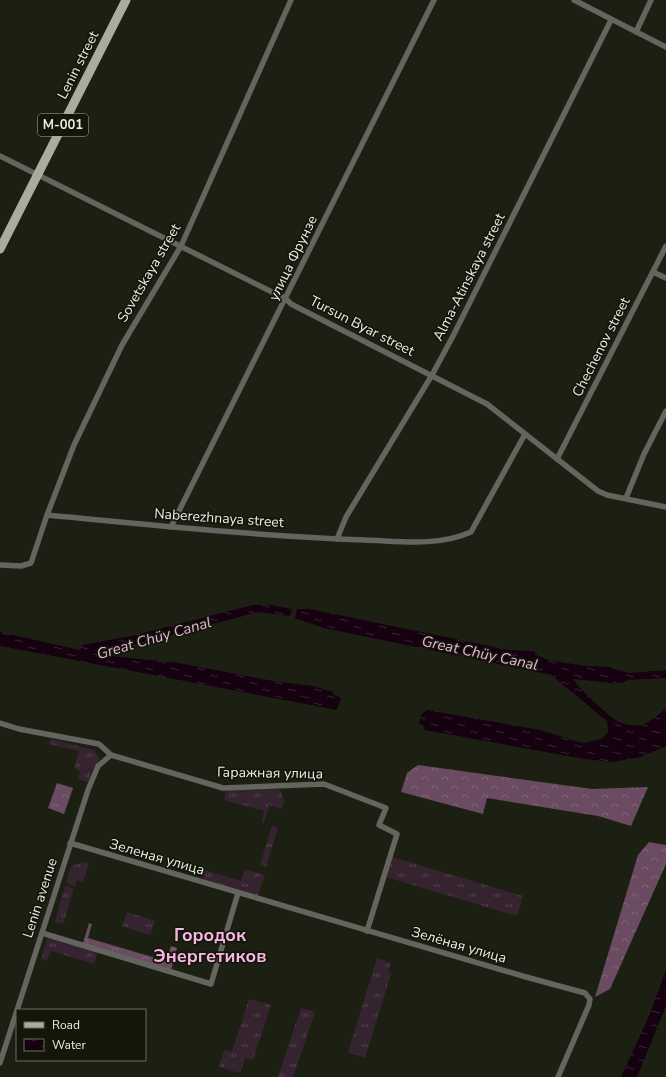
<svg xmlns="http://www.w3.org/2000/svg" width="666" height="1077" font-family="'Nunito Sans',sans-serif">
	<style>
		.grass { fill: url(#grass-tufts) }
		.forest { fill: url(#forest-crowns) }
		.water { fill: url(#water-ripples) }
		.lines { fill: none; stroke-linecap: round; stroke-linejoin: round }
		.canal { stroke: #150110; stroke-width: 6 }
		.minor { stroke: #63655e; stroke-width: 5.5 }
		.primary { stroke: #a9ad9f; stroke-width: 9 }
		.labels { text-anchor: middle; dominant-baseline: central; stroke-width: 3.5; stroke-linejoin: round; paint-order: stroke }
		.shield { fill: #13170a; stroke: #aaaea3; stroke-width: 1 }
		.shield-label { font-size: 13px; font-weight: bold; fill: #ebeee5 }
		.street-label { font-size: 14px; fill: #ebeee5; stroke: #13170a }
		.water-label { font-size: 15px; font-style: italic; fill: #ebb2d9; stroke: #13170a }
		.district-label { font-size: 18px; font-weight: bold; fill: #fab5e5; stroke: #13170a }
	</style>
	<defs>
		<pattern id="grass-tufts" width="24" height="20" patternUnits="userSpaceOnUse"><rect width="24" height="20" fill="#362330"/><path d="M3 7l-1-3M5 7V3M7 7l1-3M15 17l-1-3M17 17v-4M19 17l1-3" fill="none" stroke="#53434e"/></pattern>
		<pattern id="forest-crowns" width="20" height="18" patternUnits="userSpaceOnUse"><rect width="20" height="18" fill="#6a4b61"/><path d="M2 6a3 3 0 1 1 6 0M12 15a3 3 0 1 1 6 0" fill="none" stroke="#7f6578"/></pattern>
		<pattern id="water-ripples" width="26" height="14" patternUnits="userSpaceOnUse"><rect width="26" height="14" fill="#150110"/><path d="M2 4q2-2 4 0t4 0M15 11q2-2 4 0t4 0" fill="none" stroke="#372633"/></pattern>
	</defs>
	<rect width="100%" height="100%" fill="#1c2013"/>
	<g class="grass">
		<path d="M50 739 94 750 100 759 92 770 88 782 78 779 80 771 74 768 79 751 49 744Z"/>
		<path d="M280 789 284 801 282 809 269 805 264 823 262 822 264 811 224 800 226 790Z"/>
		<path d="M272 826 278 828 266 867 260 865Z"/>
		<path d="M392 857 523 896 517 916 386 877Z"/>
		<path d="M84 862 89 863 83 882 77 880 74 886 66 883 71 866Z"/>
		<path d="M245 869 265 875 258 896 202 880 204 870 241 881Z"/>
		<path d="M65 886 74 889 63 924 55 922Z"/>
		<path d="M127 912 155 921 150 935 122 926Z"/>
		<path d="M48 936 98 951 94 964 51 951 47 961 41 959Z"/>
		<path d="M377 958 391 963 388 972 391 974 365 1058 348 1052Z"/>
		<path d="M249 999 271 1005 253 1060 245 1058 240 1073 219 1067 224 1050 232 1052Z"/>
		<path d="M301 1008 315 1012 293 1077H278Z"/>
	</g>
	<g class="forest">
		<path d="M418 765 592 789 648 787 631 826 598 816 487 798 483 814 401 792 407 773Z"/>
		<path d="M57 783 73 788 64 814 48 808Z"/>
		<path d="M649 842 666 845V864L610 989 595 997 638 855Z"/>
		<path d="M89 923 92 924 88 938 166 961 171 946 177 948 171 970 83 943Z"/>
	</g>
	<g class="water">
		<path d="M253 605H272L292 609 290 616 259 612 124 647 111 656 179 663 273 681 313 686 333 692 334 695 341 698 337 710 0 646V632L80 650 82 645 131 636Z"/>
		<path d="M297 609H310L509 650 533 651 547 660 587 666 610 667 629 673 666 670V678L628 680 619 684 573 679 580 688 605 712 601 716 551 675 324 628 295 618Z"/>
		<path d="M666 708V746L641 757 613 762 584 759 425 730 423 725 419 724 421 714 428 710 540 730 582 743 602 739 608 732 607 719 609 717C636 731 644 728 666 708Z"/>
		<path d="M666 970V1006L637 1077H621L649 1016Z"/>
	</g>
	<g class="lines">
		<path class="canal" d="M597 709 613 722"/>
		<g class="minor">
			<path d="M574 0 666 47"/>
			<path d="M636 32 651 0"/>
			<path d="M0 156 286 299 291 304 487 404 598 491 607 495 666 507"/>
			<path d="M653 272 666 278"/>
			<path d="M557 459 666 246"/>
			<path d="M626 498 644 454 666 411"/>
			<path d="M47 515 74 445 122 345 181 246 291 0"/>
			<path d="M171 527 434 0"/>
			<path d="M337 539 346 517 432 375 453 336 611 20"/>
			<path d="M0 565 21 566 31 563 47 515C152 525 258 536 364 540 399 541 437 547 471 532L525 434"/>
			<path d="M0 723 19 729 99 744 111 755 98 766 88 790 0 1063"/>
			<path d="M111 755 223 788 324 784 386 808 379 825 397 834 367 931"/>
			<path d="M70 843 526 977 585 993 590 999 589 1005 558 1077"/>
			<path d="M42 933 211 984 238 893"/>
		</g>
		<path class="primary" d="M0 249 126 0"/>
	</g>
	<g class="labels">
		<rect class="shield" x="38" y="114" width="50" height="22" rx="3"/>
		<g class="shield-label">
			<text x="63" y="125">М-001</text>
		</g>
		<g class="street-label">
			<text transform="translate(78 65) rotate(-63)">Lenin street</text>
			<text transform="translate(293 258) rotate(-64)">улица Фрунзе</text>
			<text transform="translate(149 273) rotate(-60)">Sovetskaya street</text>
			<text transform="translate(469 277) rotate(-63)">Alma-Atinskaya street</text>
			<text transform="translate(362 326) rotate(27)">Tursun Byar street</text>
			<text transform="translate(601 347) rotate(-63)">Chechenov street</text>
			<text transform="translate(219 518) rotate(4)">Naberezhnaya street</text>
			<text transform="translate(270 773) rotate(1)">Гаражная улица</text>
			<text transform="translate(157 857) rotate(16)">Зеленая улица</text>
			<text transform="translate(40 898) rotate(-72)">Lenin avenue</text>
			<text transform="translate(459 945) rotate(16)">Зелёная улица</text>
		</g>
		<g class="water-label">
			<text transform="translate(154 638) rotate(-16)">Great Chüy Canal</text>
			<text transform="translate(480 653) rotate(12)">Great Chüy Canal</text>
		</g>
		<g class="district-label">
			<text x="210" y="935">Городок<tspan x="210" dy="21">Энергетиков</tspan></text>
		</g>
	</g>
	<rect x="16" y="1009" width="130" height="52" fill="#13170a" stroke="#696d62"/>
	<rect x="24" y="1022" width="20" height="6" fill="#a9ad9f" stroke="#696d62"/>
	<text x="52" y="1029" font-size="12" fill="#ebeee5">Road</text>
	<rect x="24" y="1039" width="20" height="12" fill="url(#water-ripples)" stroke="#696d62"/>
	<text x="52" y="1049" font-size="12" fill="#ebeee5">Water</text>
</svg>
